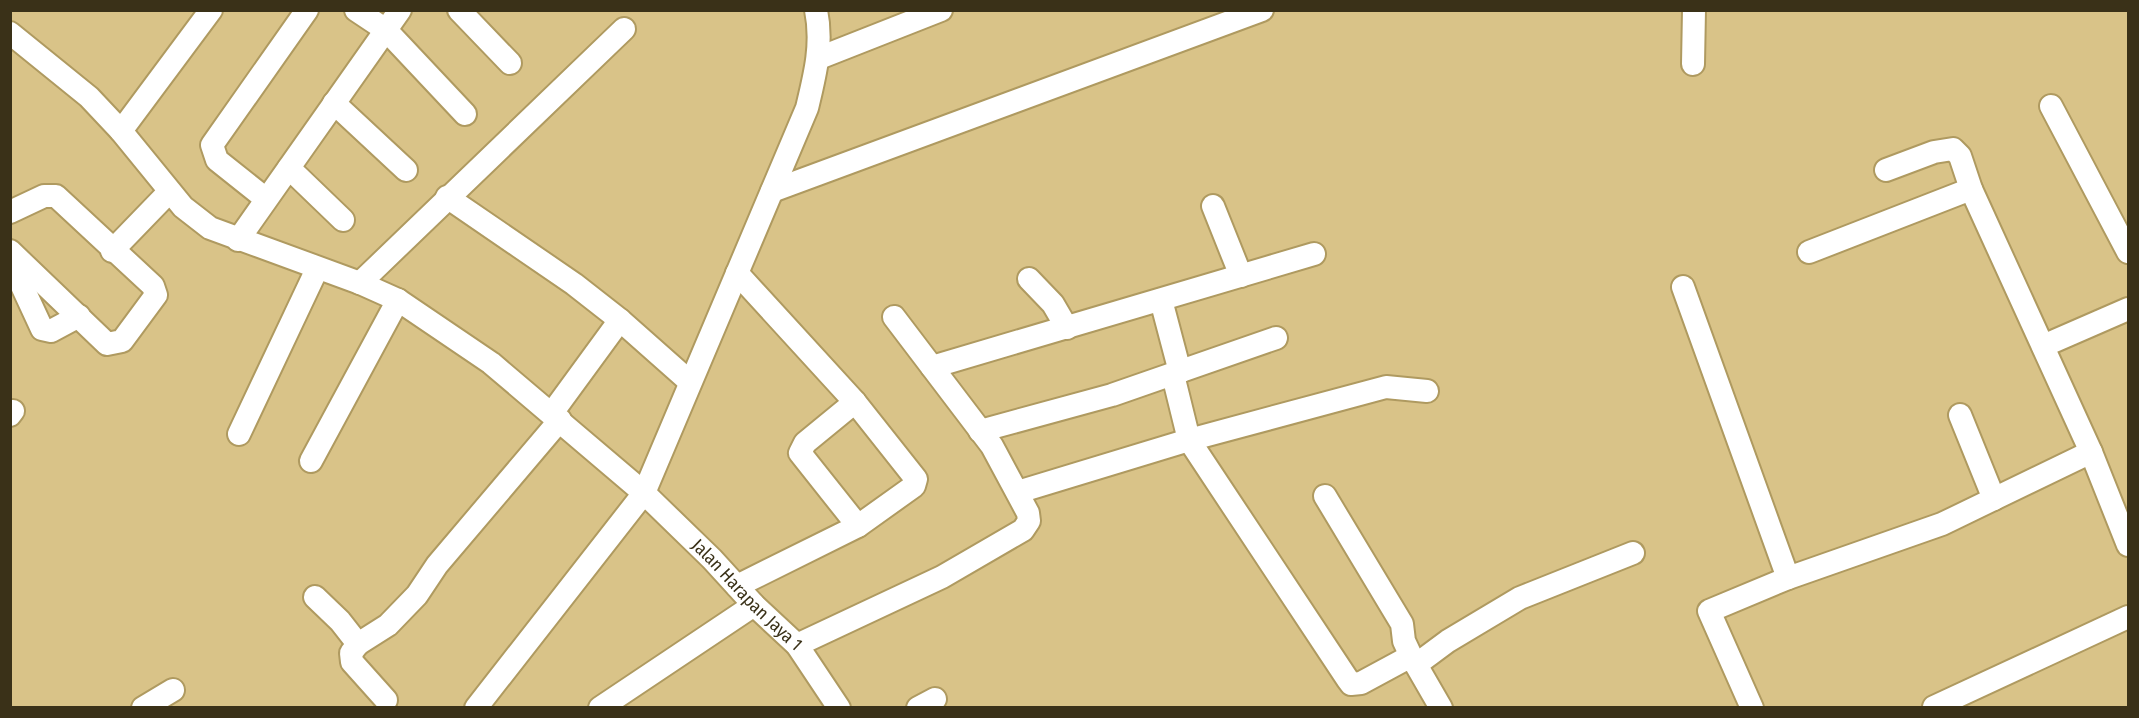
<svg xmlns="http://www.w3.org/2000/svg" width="2139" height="718" font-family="'Fira Sans Condensed',sans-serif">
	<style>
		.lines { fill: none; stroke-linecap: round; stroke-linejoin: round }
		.minor-casing { stroke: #af9a60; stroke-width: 26 }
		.minor { stroke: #fff; stroke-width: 22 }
		.labels { text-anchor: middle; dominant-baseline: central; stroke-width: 4.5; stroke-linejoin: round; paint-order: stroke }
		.street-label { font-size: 18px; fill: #3a3118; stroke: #e6d094 }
	</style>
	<rect width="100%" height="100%" fill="#d9c388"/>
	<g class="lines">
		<defs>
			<g id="minor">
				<path d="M356 10 386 30 465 114"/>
				<path d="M459 10 510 63"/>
				<path id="s1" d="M10 33 89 97 121 131 183 207 210 228 360 283 398 300 491 363 644 493 712 559 754 605 797 645 839 708"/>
				<path d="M819 58 941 10"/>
				<path d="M1693 64 1694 10"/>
				<path d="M334 103 406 170"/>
				<path d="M2051 106 2128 252"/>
				<path d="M121 131 211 10"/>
				<path d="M289 168 343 220"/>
				<path d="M1886 170 1934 152 1953 149 1960 156 1971 189 2091 452 2128 545"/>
				<path d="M772 191 1262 10"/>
				<path d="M447 197 574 284 620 320 690 382"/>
				<path d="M266 199 217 160 212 145 307 10"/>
				<path d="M1213 206 1241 276"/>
				<path d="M10 212 44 196H56L153 286 156 295 122 341 107 344 10 251"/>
				<path d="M238 240 400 10"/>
				<path d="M112 251 169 192"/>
				<path d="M1809 252 1971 189"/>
				<path d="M10 260 42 329 51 331 79 316"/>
				<path d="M737 273 855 402 916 479 914 486 858 526 737 586"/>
				<path d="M1029 279 1053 304 1067 328"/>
				<path d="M360 283 624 29"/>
				<path d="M1683 287 1788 578 1942 524 2091 452"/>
				<path d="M1161 300 1180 372"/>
				<path d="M2043 346 2128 309"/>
				<path d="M932 367 1314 254"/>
				<path d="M1173 375 1189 440 1348 680 1351 684 1361 683 1411 656 1441 708"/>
				<path d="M855 402 805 443 800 453 858 526"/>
				<path d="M552 413 620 320"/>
				<path d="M10 415 13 411"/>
				<path d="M1960 415 1994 499"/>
				<path d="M980 431 1112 395 1276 338"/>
				<path d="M239 434 317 269"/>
				<path d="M311 461 398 300"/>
				<path d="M1018 492 1189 440 1386 387 1427 391"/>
				<path d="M1325 496 1402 624 1404 641 1411 656"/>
				<path d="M315 597 340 621 358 644 388 625 417 595 437 565 560 420"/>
				<path d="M358 644 351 653 352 662 386 700"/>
				<path d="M797 645 942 577 1023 530 1029 521 1028 513 992 446 894 317"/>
				<path d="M1417 664 1448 641 1520 598 1633 553"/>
				<path d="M1934 707 2128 617"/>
				<path d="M143 708 173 690"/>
				<path d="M476 708 644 493 807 108C815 75 823 44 816 10"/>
				<path d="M600 708 754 605"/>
				<path d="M918 708 935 699"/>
				<path d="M1752 708 1709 611 1788 578"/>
			</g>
		</defs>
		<use href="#minor" class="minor-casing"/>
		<use href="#minor" class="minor"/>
	</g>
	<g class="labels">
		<g class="street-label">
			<text stroke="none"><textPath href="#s1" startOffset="940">Jalan Harapan Jaya 1</textPath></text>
		</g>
	</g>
	<rect width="2139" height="718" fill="none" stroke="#3a3118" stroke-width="24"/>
</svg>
